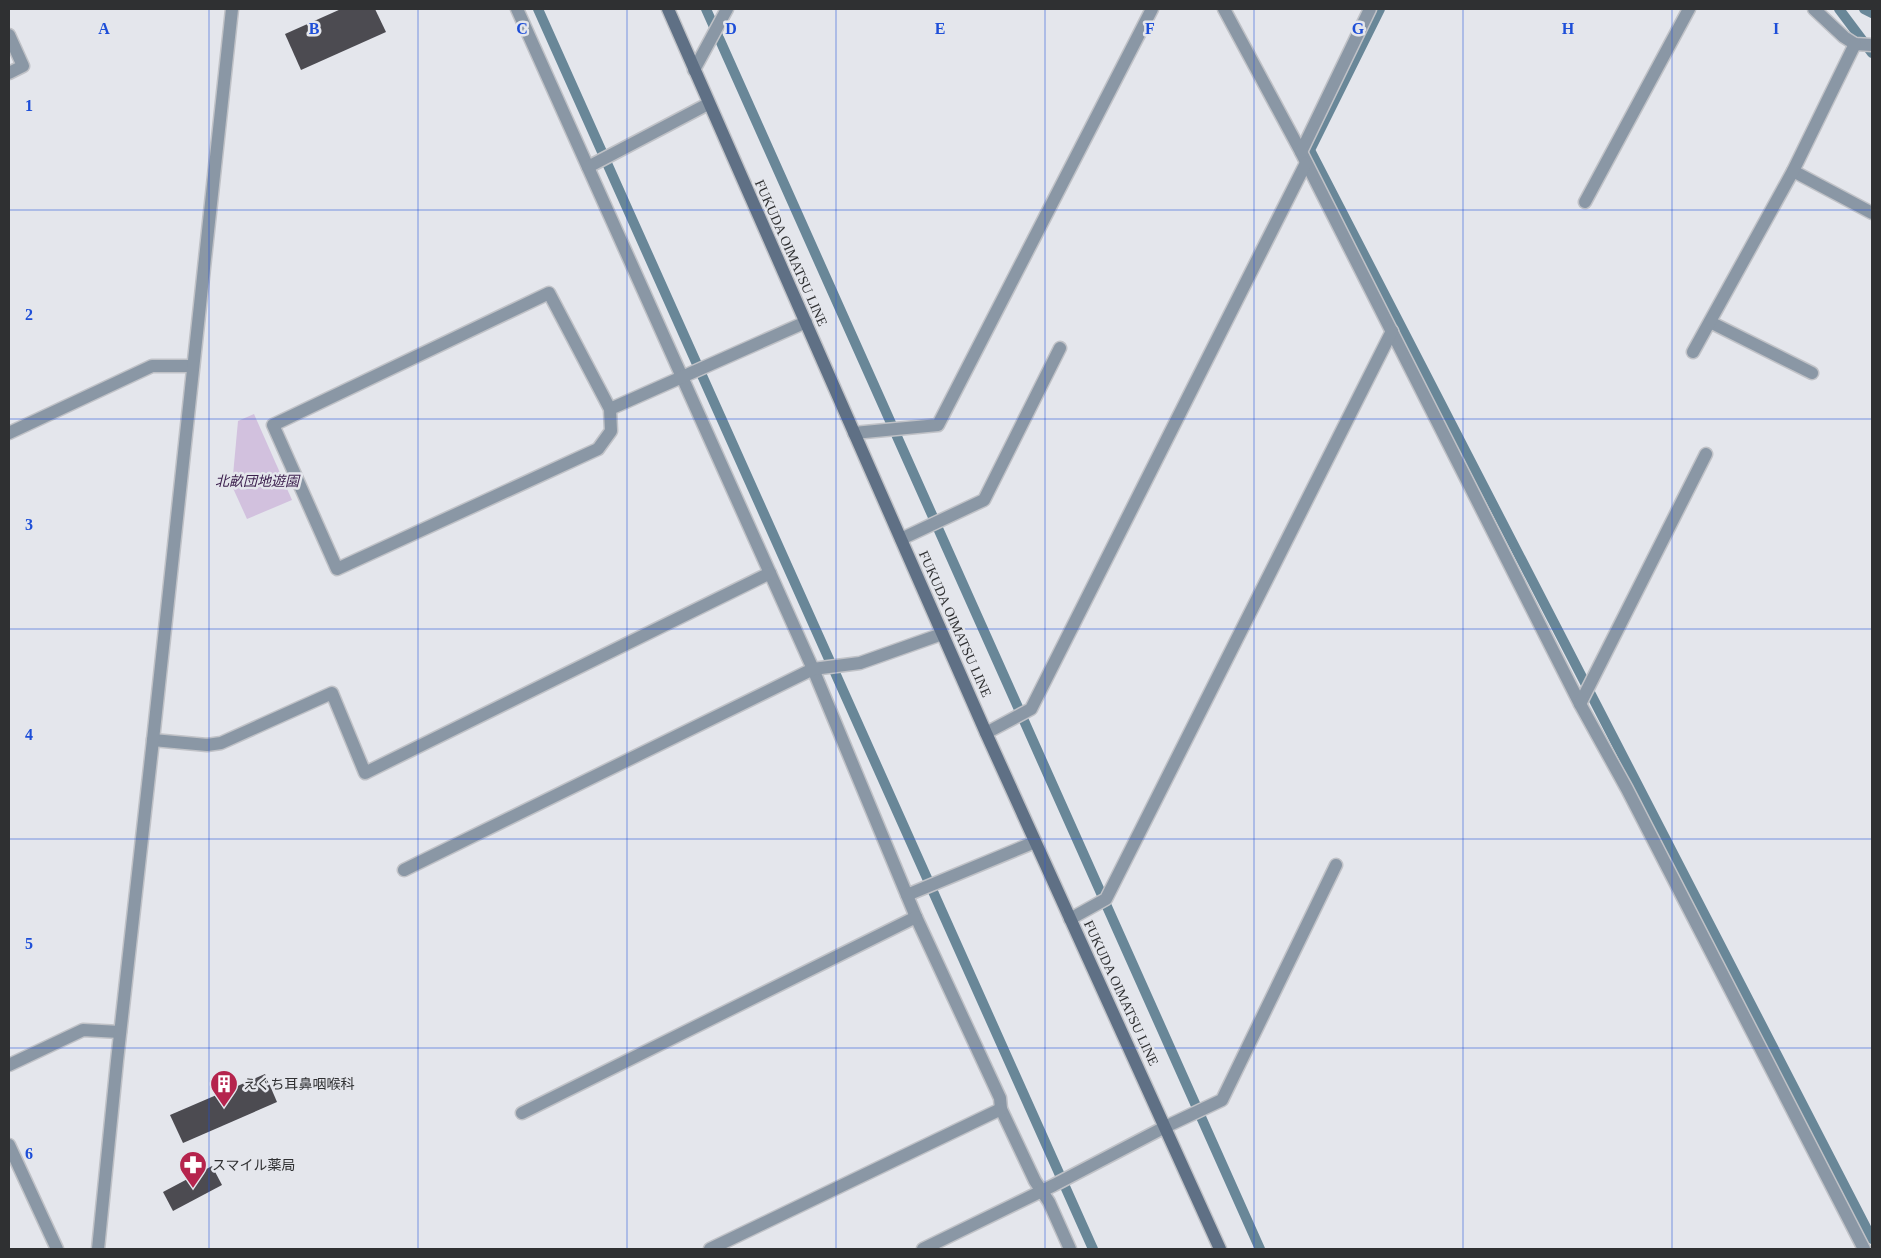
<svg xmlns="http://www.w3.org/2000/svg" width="1881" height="1258" font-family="'Times New Roman','Noto Sans JP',serif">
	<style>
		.green { fill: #d2c1de }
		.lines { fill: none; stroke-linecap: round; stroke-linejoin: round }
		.stream { stroke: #698798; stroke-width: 10 }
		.building { fill: #4c4b51 }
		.minor-casing { stroke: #c0c2c7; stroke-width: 15 }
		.tertiary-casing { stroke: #c0c2c7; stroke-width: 15 }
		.secondary-casing { stroke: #c0c2c7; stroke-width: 15 }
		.minor { stroke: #8a97a5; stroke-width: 12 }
		.tertiary { stroke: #8a97a5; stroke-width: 12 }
		.secondary { stroke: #5f7085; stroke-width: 12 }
		.grid { fill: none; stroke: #1d4ed8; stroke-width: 1; stroke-opacity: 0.55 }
		.labels { text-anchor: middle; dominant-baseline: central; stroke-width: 5; stroke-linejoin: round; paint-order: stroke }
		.street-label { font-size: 14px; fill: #2f3032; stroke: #e4e6ec }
		.park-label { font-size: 14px; font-style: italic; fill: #3d204e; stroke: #e4e6ec }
		.poi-label { font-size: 14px; fill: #2f3032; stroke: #e4e6ec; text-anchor: start }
		.grid-label { font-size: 16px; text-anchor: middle; font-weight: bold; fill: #1d4ed8; stroke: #e4e6ec; stroke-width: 5; stroke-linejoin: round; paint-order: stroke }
	</style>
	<rect width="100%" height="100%" fill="#e4e6ec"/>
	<path class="green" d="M254 414 292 500 247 519 232 486 238 421Z"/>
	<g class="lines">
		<g class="stream">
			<path d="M538 9 1093 1249"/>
			<path d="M706 9 1260 1249"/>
			<path d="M1380 9 1310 150 1872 1239"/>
			<path d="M1839 9 1872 53"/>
			<path d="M1864 9 1872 13"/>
		</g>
	</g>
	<g class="building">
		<path d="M341 9H375L386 32 301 70 285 34Z"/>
		<path d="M265 1074 277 1102 183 1143 170 1115Z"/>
		<path d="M212 1166 222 1185 173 1211 163 1192Z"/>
	</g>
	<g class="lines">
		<defs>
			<g id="minor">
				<path d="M517 9 813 669 916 917 1000 1098 1001 1109 1035 1181 1049 1202 1070 1249"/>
				<path d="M1224 9 1301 152 1580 704 1627 789 1864 1249"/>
				<path d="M1814 9 1844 37 1855 44 1872 45"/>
				<path d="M9 35 23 66 9 73"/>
				<path d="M694 70 727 9"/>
				<path d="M1301 152 1370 9"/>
				<path d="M588 167 708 104"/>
				<path d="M1793 171 1872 213"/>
				<path d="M1585 202 1689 9"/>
				<path d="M1710 322 1812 373"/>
				<path d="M1693 352 1793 171 1855 44"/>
				<path d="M610 409 549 293 273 425 337 569 598 449 611 431 610 409 806 322"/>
				<path d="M9 433 152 366H193"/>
				<path d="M854 433 938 425 1152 9"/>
				<path d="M901 539 984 500 1060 348"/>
				<path d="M1580 704 1706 454"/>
				<path d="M986 733 1031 709 1306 163"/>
				<path d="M153 740 207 745 221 743 332 693 365 773 770 573"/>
				<path d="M404 870 813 669 860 663 942 634"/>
				<path d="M907 895 1035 842"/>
				<path d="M1070 919 1106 899 1392 331"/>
				<path d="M9 1065 83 1030 120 1032"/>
				<path d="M522 1113 916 917"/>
				<path d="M9 1145 57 1249"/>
				<path d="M710 1249 1001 1109"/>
				<path d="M923 1249 1054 1185 1165 1127 1222 1100 1336 865"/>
			</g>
			<path id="tertiary" d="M98 1249 117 1061 153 740 232 9"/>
			<path id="secondary" d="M668 9 986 733 1220 1249"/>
		</defs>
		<use href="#minor" class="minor-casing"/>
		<use href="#tertiary" class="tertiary-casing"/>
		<use href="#secondary" class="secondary-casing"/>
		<use href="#minor" class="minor"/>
		<use href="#tertiary" class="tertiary"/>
		<use href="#secondary" class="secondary"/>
	</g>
	<path class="grid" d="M209 9V1249M418 9V1249M627 9V1249M836 9V1249M1045 9V1249M1254 9V1249M1463 9V1249M1672 9V1249M9 210H1872M9 419H1872M9 629H1872M9 839H1872M9 1048H1872"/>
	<defs>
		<symbol id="building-pin" viewBox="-11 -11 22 30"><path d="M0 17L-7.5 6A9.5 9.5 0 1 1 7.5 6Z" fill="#b5244d" stroke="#e4e6ec"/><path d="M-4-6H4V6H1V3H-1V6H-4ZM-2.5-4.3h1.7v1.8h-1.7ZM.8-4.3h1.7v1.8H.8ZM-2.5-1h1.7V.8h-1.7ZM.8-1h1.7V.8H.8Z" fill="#fff"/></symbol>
		<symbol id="pharmacy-pin" viewBox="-11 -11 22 30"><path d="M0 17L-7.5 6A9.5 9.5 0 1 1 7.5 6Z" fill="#b5244d" stroke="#e4e6ec"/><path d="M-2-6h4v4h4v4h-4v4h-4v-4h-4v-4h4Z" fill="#fff"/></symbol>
	</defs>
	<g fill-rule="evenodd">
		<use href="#building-pin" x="208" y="1068" width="32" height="43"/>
		<use href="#pharmacy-pin" x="177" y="1149" width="32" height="43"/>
	</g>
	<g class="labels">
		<g class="street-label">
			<text transform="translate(791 253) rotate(66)">FUKUDA OIMATSU LINE</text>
			<text transform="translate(955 624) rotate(66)">FUKUDA OIMATSU LINE</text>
			<text transform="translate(1121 993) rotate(65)">FUKUDA OIMATSU LINE</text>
		</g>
		<g class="park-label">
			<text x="257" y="481">北畝団地遊園</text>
		</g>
		<g class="poi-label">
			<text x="243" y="1084">えぐち耳鼻咽喉科</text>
			<text x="212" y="1165">スマイル薬局</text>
		</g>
	</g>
	<g class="grid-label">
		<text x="104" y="34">A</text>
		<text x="314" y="34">B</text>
		<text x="522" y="34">C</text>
		<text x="731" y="34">D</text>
		<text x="940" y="34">E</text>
		<text x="1150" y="34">F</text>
		<text x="1358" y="34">G</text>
		<text x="1568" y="34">H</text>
		<text x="1776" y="34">I</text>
		<text x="29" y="111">1</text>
		<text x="29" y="320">2</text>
		<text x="29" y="530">3</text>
		<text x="29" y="740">4</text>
		<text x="29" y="949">5</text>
		<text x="29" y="1159">6</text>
	</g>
	<rect width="1881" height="1258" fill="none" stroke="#2f3032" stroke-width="20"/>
</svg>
